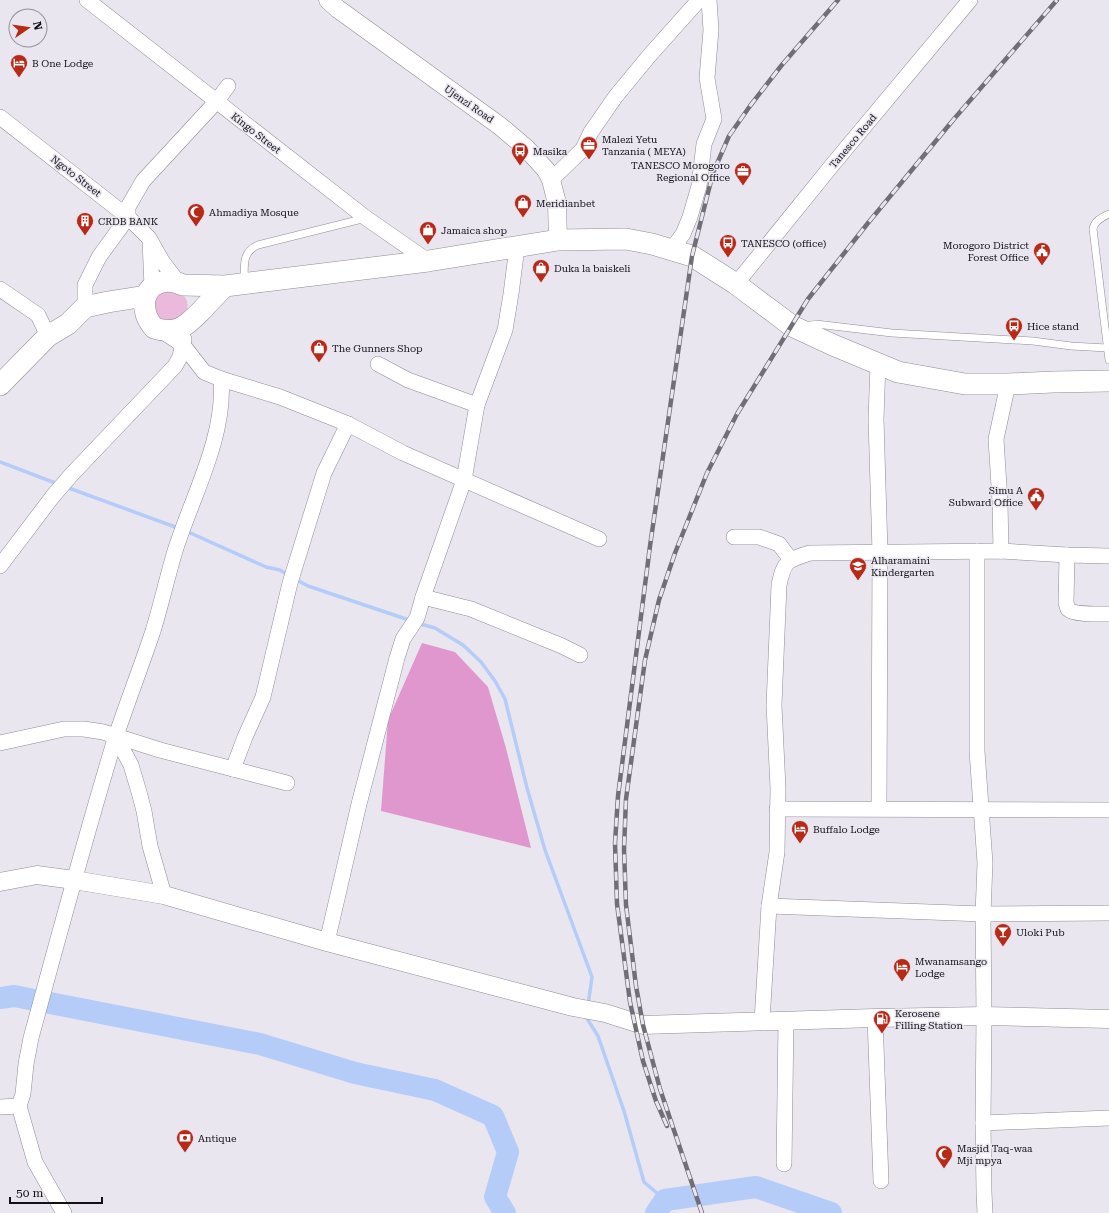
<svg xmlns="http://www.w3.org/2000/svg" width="1109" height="1213" font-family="'Roboto Serif',serif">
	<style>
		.green { fill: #eab9dc }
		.forest { fill: #df97cd }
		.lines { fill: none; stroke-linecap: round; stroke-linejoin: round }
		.stream { stroke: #b6ccf8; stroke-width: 3.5 }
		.river { stroke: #b6ccf8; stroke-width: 22 }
		.service-casing { stroke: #8f8c95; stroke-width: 8 }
		.minor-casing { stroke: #8f8c95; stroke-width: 16 }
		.tertiary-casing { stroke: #8f8c95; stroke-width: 19 }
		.secondary-casing { stroke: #8f8c95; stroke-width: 22 }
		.service { stroke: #fff; stroke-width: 7 }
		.minor { stroke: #fff; stroke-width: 15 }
		.tertiary { stroke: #fff; stroke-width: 18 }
		.secondary { stroke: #fff; stroke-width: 21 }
		.rail-casing { stroke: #716f76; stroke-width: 4.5 }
		.rail { stroke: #e9e6f0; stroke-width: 3; stroke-dasharray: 9; stroke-linecap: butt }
		.labels { text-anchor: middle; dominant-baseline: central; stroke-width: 3; stroke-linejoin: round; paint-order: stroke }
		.poi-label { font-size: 10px; fill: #121115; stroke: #e9e6f0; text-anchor: start }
		.street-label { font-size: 10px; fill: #121115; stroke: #e9e6f0 }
	</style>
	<rect width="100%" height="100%" fill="#e9e6f0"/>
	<path class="green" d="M167 289C182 294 190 294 187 313L170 324 156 318C154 300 150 299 167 289Z"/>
	<path class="forest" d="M422 643 455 652 488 687 506 748 531 848 381 811 388 720Z"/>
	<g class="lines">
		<g class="stream">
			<path d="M0 462 58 484"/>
			<path d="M66 487 178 528"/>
			<path d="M186 531 266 567 280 570 288 575"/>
			<path d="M295 579 308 586 412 621"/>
			<path d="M417 623 435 628 463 645 481 662 495 681 505 699 527 788 545 850 592 977 588 1005"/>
			<path d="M586 1015V1017L598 1036 624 1111 644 1182 665 1200"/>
		</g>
		<g class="river">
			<path d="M0 998 14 996 260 1044 355 1073 435 1090 493 1116 508 1152 495 1197 505 1213"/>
			<path d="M656 1213 665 1200 756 1187 831 1213"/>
		</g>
		<defs>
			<g id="service">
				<path d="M1109 214C1102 217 1094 221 1093 229L1109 360"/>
				<path d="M244 281C245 265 241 253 258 245L366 218"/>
				<path d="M805 327 816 324 892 333 1033 341 1071 346 1107 348"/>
			</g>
			<g id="minor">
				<path d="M87 0 366 218 428 261"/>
				<path d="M0 117 128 217 149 238 162 261 178 282"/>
				<path d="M551 180 583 149 591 132 616 96 649 56 699 0"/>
				<path d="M150 241 152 286"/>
				<path d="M671 250 683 234 690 217 699 186 704 144 714 119 707 78 711 30 709 0"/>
				<path d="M736 284 833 164 970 0"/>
				<path d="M0 289 38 315 48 336"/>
				<path d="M85 307V285L99 257 128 217V207L143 181 216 102 228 86"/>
				<path d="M878 363 876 419 880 552 879 808"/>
				<path d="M378 364 408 380 477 405"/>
				<path d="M221 379 280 397 348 424 403 453 599 539"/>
				<path d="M734 537H759L779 544 791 560"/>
				<path d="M977 551V751L985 863 983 914 984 1016 983 1123 984 1192 985 1213"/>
				<path d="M1001 551 1000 502 996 439 1008 384"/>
				<path d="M1067 555 1066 603C1067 605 1067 607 1068 609 1074 615 1100 614 1108 614"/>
				<path d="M0 566 53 496 72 474 175 366 180 357 184 339"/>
				<path d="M423 597 471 609 562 646 580 655"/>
				<path d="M116 737 131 765 139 792 144 811 150 846 164 895"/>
				<path d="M0 743 64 729H84L103 732 160 750 287 783"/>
				<path d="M233 769 245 737 263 697 290 583 324 473 348 424"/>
				<path d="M777 809 1109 810"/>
				<path d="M769 906 983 914 1109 913"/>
				<path d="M327 942 359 804 397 658 403 639 417 618 423 597 464 480 477 405 505 330 511 294 517 247"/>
				<path d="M875 1018 881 1181"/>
				<path d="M762 1021 769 906 777 852 778 788 774 705 779 585C784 561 787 560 810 553L1001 551 1067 555 1109 556"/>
				<path d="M0 1107 19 1106"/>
				<path d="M983 1123 1109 1118"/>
				<path d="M784 1164 786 1021"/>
				<path d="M64 1213 35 1162 19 1106 23 1094 26 1064 31 1038C58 938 85 838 115 739 127 703 141 667 153 631 161 605 167 578 175 551 192 497 226 436 221 379L204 372 183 345 162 331"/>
			</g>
			<g id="tertiary">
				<path d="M328 0 338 9 500 126 526 148 546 170 551 180 557 203 558 240"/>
				<path d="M0 882 37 875 74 880 164 895 327 942 573 1007 605 1013 643 1025 875 1018 984 1016 1109 1019"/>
			</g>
			<g id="secondary">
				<path d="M225 286C218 293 210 301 203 309 187 325 178 336 154 328 151 324 147 319 146 314 139 289 160 274 183 285L225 286 428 261 558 240 626 239 652 244 692 256 736 284 792 326 833 345 898 372 965 384H1008L1053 382 1109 381"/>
				<path d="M0 385 48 336 68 324 85 307 108 302 146 296"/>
			</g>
		</defs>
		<use href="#service" class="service-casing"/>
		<use href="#minor" class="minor-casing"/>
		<use href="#tertiary" class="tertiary-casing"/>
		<use href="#secondary" class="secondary-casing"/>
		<use href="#service" class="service"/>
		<use href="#minor" class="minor"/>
		<use href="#tertiary" class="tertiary"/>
		<use href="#secondary" class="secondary"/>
		<defs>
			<g id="rail">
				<path d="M667 1126 656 1101 643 1061 630 1002 617 904 615 843 618 796 650 546 692 256 713 173 729 136 750 106 781 66 838 0"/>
				<path d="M702 1213 660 1089 643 1025 636 986 626 905 624 849 626 799 645 660 659 600 675 553 707 473 737 414 808 299 868 223 954 119 1057 0"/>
			</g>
		</defs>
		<use href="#rail" class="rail-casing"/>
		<use href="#rail" class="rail"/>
	</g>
	<defs>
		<symbol id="hotel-pin" viewBox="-11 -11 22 30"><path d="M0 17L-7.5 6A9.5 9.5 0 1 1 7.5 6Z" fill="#b72a18" stroke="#e9e6f0"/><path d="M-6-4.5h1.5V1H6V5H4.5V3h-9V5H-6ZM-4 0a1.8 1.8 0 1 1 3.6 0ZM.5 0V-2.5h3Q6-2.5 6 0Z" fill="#fff"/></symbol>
		<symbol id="office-pin" viewBox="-11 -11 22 30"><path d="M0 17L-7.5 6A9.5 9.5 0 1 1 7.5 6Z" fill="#b72a18" stroke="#e9e6f0"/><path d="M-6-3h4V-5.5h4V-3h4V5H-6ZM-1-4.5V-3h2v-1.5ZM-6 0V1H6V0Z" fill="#fff"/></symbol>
		<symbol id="bus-pin" viewBox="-11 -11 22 30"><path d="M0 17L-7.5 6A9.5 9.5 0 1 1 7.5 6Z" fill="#b72a18" stroke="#e9e6f0"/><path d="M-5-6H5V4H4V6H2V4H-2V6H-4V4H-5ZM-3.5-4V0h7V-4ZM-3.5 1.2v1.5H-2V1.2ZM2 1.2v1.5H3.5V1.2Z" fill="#fff"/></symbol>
		<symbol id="shop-pin" viewBox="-11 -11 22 30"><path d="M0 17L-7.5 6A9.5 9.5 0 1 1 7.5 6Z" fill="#b72a18" stroke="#e9e6f0"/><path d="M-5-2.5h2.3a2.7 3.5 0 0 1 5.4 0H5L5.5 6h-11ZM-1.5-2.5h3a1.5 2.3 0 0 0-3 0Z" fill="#fff"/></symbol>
		<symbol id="mosque-pin" viewBox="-11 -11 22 30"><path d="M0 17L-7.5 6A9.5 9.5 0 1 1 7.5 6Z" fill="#b72a18" stroke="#e9e6f0"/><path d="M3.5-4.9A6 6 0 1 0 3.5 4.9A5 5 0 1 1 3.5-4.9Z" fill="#fff"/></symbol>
		<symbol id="building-pin" viewBox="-11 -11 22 30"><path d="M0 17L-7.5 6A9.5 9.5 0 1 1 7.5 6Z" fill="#b72a18" stroke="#e9e6f0"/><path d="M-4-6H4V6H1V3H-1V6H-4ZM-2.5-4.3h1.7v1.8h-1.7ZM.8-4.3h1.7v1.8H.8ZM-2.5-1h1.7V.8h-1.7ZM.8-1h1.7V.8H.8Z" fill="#fff"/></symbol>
		<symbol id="civic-pin" viewBox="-11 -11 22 30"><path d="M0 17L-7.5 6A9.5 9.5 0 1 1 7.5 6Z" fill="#b72a18" stroke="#e9e6f0"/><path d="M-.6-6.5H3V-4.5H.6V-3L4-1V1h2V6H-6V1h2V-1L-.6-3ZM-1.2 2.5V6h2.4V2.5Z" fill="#fff"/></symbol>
		<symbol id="school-pin" viewBox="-11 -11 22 30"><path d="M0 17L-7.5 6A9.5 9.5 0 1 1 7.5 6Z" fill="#b72a18" stroke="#e9e6f0"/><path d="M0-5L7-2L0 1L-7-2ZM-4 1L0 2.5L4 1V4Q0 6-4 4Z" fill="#fff"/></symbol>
		<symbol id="bar-pin" viewBox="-11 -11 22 30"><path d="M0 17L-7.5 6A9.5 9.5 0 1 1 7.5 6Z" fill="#b72a18" stroke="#e9e6f0"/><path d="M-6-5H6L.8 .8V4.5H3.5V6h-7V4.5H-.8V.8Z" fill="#fff"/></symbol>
		<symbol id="fuel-pin" viewBox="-11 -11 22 30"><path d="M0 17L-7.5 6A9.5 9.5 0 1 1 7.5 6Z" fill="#b72a18" stroke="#e9e6f0"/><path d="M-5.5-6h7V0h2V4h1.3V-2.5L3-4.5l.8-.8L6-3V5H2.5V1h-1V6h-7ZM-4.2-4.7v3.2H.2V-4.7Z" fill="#fff"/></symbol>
		<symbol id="bank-pin" viewBox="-11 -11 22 30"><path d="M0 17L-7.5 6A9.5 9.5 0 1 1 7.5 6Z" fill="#b72a18" stroke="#e9e6f0"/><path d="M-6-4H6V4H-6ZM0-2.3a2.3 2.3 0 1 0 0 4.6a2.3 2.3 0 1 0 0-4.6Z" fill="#fff"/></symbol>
	</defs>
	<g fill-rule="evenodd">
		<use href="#hotel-pin" x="9" y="53" width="20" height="27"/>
		<use href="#office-pin" x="579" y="135" width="20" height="27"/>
		<use href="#bus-pin" x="510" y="141" width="20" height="27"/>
		<use href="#office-pin" x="733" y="161" width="20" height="27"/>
		<use href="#shop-pin" x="513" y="193" width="20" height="27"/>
		<use href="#mosque-pin" x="186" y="202" width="20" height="27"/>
		<use href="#building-pin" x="75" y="211" width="20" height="27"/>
		<use href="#shop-pin" x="418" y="220" width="20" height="27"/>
		<use href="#bus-pin" x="718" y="233" width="20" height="27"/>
		<use href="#civic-pin" x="1032" y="241" width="20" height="27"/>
		<use href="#shop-pin" x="531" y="258" width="20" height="27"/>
		<use href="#bus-pin" x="1004" y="316" width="20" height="27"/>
		<use href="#shop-pin" x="309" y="338" width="20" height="27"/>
		<use href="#civic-pin" x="1026" y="486" width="20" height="27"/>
		<use href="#school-pin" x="848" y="556" width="20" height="27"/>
		<use href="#hotel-pin" x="790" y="819" width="20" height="27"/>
		<use href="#bar-pin" x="993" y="922" width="20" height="27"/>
		<use href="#hotel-pin" x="892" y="957" width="20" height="27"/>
		<use href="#fuel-pin" x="872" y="1009" width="20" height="27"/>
		<use href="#bank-pin" x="175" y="1128" width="20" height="27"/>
		<use href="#mosque-pin" x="934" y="1144" width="20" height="27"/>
	</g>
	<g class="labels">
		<g class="poi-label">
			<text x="32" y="63">B One Lodge</text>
			<text x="602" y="139">Malezi Yetu<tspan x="602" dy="12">Tanzania ( MEYA)</tspan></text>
			<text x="533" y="151">Masika</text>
			<text x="730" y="165" text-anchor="end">TANESCO Morogoro<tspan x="730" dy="12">Regional Office</tspan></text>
			<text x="536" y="203">Meridianbet</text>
			<text x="209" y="212">Ahmadiya Mosque</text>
			<text x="98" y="221">CRDB BANK</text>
			<text x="441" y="230">Jamaica shop</text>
			<text x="741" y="243">TANESCO (office)</text>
			<text x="1029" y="245" text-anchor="end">Morogoro District<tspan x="1029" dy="12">Forest Office</tspan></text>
			<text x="554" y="268">Duka la baiskeli</text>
			<text x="1027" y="326">Hice stand</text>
			<text x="332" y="348">The Gunners Shop</text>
			<text x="1023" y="490" text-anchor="end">Simu A<tspan x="1023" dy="12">Subward Office</tspan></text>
			<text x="871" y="560">Alharamaini<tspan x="871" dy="12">Kindergarten</tspan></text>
			<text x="813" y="829">Buffalo Lodge</text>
			<text x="1016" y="932">Uloki Pub</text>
			<text x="915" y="961">Mwanamsango<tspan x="915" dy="12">Lodge</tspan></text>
			<text x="895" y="1013">Kerosene<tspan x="895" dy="12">Filling Station</tspan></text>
			<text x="198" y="1138">Antique</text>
			<text x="957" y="1148">Masjid Taq-waa<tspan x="957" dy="12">Mji mpya</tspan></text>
		</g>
		<g class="street-label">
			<text transform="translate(469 104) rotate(35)">Ujenzi Road</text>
			<text transform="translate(256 133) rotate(38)">Kingo Street</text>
			<text transform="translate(853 141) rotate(-50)">Tanesco Road</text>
			<text transform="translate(76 176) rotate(38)">Ngoto Street</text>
		</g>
	</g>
	<g transform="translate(28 28) rotate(77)"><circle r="19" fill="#e9e6f0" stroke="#939198"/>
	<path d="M0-3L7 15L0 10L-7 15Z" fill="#b72a18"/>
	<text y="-6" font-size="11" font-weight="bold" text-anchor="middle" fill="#121115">N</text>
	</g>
	<path d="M10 1197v6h92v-6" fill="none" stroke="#121115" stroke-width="2"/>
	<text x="16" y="1197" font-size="12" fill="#121115" stroke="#e9e6f0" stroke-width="3" paint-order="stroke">50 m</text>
</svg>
